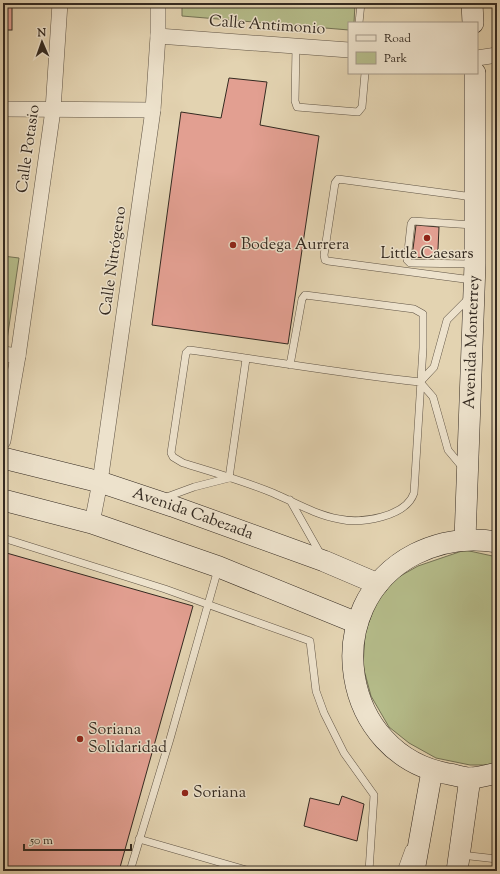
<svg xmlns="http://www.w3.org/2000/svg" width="500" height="874" font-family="'Sorts Mill Goudy',serif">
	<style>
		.green { fill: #b5bc8a; stroke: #747356 }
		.building { fill: #e29f91; stroke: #342a21 }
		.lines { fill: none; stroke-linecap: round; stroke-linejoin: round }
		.service-casing { stroke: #605445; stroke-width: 8 }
		.minor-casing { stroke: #605445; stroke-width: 16 }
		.secondary-casing { stroke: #342a21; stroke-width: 22 }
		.service { stroke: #ede2cc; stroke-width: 7 }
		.minor { stroke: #ede2cc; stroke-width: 15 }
		.secondary { stroke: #ede2cc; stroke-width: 21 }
		.poi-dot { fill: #8f2418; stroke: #ede2cc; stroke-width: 1.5 }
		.labels { text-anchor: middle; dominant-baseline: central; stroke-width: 3; stroke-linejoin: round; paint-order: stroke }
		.street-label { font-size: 16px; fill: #342a21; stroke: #ede2cc }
		.poi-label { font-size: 16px; fill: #342a21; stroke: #ede2cc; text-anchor: start }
	</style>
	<rect width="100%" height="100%" fill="#e3d3b1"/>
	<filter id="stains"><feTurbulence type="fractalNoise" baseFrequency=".005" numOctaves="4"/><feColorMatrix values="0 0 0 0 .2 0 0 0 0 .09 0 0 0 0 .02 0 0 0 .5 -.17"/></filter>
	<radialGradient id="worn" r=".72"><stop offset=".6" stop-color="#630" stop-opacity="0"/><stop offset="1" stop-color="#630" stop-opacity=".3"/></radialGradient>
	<g class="green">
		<path d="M182 3H355L354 23H349V30L182 16Z"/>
		<path d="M3 256 19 258 7 340 3 339Z"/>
		<path d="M465 550 497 557V765H470L436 758 409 743 389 727 371 696 363 666 365 634 375 604 395 579 418 566Z"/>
	</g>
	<g class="building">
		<rect x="3" y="7" width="9" height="23"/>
		<path d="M229 78 267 82 260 125 319 136 288 344 152 325 181 112 221 118Z"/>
		<path d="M416 225 439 227 438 249 429 258 412 257Z"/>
		<path d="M3 552 193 606 119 871H3Z"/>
		<path d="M342 796 364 804 357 841 304 826 310 798 339 805Z"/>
	</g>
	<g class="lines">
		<defs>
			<g id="service">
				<path d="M359 23 361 3"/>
				<path d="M296 47 295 101 297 107 358 112 362 107 365 73"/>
				<path d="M473 264 410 263 407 260 411 224 413 221 473 225"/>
				<path d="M472 280 328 261 325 260 324 255 335 183 338 179 473 197"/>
				<path d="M290 365 302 299 305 295 414 309 423 314V348L414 493C406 517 361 524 339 519 316 515 294 502 273 493 244 481 213 472 183 463L173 457 171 453 186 353 189 350C266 360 343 374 420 382L433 397 448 450 463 468"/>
				<path d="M420 382 434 367 447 320 469 298"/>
				<path d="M229 478 246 359"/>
				<path d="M164 498 194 487 229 478"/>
				<path d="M290 500 321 555"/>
				<path d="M3 538 165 589 310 641 316 691 324 713 344 753 374 795 369 871"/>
				<path d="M139 839 250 871"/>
				<path d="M461 855 497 859"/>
				<path d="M130 871 170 739 218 569"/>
				<path d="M401 871 409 849"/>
			</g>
			<g id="minor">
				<path d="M158 36 349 50"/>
				<path d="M477 58 497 55"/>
				<path d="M3 109 153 110"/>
				<path d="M3 354 18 356"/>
				<path d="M3 441 18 356 53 110 60 3"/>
				<path d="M92 523 100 482 153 110 158 36V3"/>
			</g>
			<g id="secondary">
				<path d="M472 3 473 23"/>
				<path id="s1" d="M3 458 100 482 172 506 324 561 378 584"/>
				<path d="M3 500 92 523 219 567 357 623"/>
				<path id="s2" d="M465 539 475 264V73"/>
				<path d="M497 542C468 537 441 541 415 554 316 605 341 756 449 774 456 775 463 778 470 778 479 778 488 775 497 773"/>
				<path d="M414 871 432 771"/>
				<path d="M457 871 470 778"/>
			</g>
		</defs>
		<use href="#service" class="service-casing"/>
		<use href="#minor" class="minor-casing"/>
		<use href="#secondary" class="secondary-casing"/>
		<use href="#service" class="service"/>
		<use href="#minor" class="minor"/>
		<use href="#secondary" class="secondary"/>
	</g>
	<g class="poi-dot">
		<circle cx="427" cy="238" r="4"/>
		<circle cx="233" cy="245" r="4"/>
		<circle cx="80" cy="739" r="4"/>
		<circle cx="185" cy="793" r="4"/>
	</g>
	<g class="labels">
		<g class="street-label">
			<text transform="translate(267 26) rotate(4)">Calle Antimonio</text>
			<text transform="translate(29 149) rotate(-82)">Calle Potasio</text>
			<text transform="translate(114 261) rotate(-82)">Calle Nitrógeno</text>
			<text stroke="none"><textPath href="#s2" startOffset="197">Avenida Monterrey</textPath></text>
			<text stroke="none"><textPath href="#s1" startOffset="198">Avenida Cabezada</textPath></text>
		</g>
		<g class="poi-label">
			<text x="241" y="245">Bodega Aurrera</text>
			<text x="427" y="254" text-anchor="middle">Little Caesars</text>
			<text x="88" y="730">Soriana<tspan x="88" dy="18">Solidaridad</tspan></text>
			<text x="193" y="793">Soriana</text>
		</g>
	</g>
	<rect width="500" height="874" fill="none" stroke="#e3d3b1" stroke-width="16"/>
	<rect x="4" y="4" width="492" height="866" fill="none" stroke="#342a21" stroke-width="2"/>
	<rect x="8" y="8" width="484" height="858" fill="none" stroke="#342a21"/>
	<rect x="348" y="22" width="130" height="52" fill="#ede2cc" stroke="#a39888"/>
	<rect x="356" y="35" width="20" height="6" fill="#ede2cc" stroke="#a39888"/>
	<text x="384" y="42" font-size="12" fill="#342a21">Road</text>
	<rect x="356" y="52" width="20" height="12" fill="#b5bc8a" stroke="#a39888"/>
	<text x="384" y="62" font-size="12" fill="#342a21">Park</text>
	<g transform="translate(42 42) rotate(358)" stroke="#ede2cc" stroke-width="3" paint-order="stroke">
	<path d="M0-3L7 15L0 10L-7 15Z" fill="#342a21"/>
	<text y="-6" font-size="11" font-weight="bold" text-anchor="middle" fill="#342a21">N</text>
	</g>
	<path d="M24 844v6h107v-6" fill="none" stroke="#342a21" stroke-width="2"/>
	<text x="30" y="844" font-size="12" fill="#342a21" stroke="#ede2cc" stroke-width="3" paint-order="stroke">50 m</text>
	<rect width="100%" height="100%" filter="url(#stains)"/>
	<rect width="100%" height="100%" fill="url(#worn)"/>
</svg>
